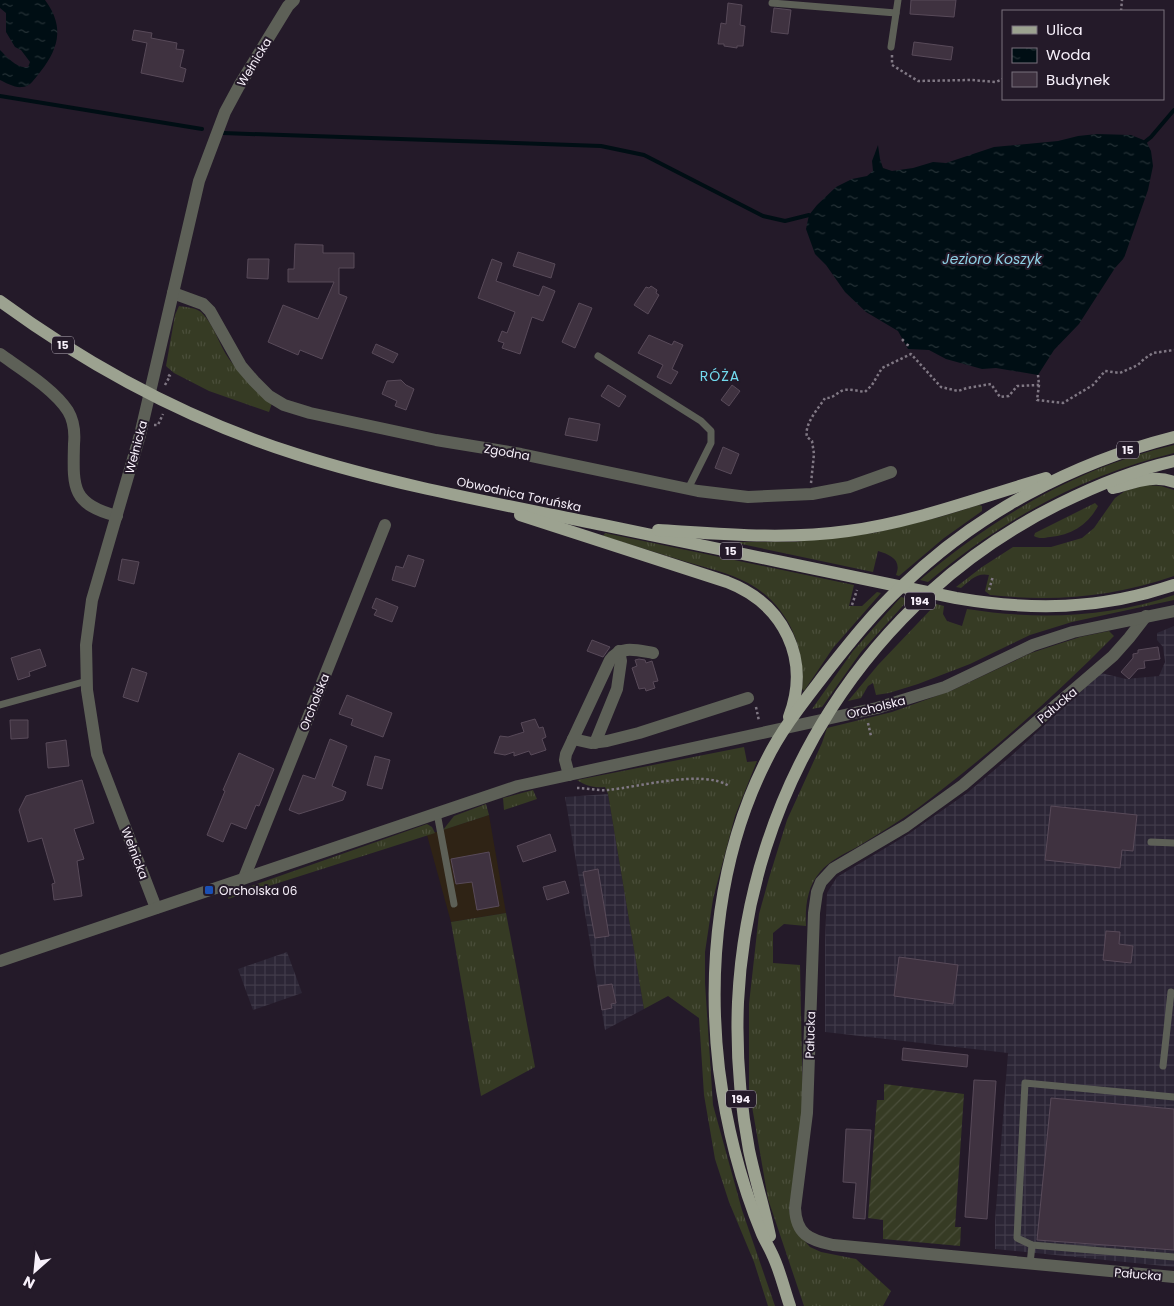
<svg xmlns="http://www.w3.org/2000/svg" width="1174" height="1306" font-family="Poppins,sans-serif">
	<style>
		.commercial { fill: #2f2315 }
		.industrial { fill: url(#industrial-grid) }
		.grass { fill: url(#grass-tufts) }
		.garden { fill: url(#garden-furrows) }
		.water { fill: url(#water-ripples) }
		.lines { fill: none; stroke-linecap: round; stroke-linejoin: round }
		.stream { stroke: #000e14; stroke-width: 4 }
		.building { fill: #3f3240; stroke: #584a59 }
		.path { stroke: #807884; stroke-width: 2.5; stroke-dasharray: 2.5 2.5; stroke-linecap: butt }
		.service { stroke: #5d6057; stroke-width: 7 }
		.minor { stroke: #5d6057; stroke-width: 12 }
		.tertiary { stroke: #5d6057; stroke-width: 12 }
		.primary { stroke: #9ca290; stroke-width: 12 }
		.transit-dot { fill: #1a4fb4; stroke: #241a29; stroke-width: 2 }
		.labels { text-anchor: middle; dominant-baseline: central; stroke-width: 4; stroke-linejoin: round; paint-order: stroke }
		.shield { fill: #241a29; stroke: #b8b0bc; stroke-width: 1 }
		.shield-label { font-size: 11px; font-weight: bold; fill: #f8f1fb }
		.street-label { font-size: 12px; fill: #f8f1fb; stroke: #241a29 }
		.poi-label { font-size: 12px; fill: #f8f1fb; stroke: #241a29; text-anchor: start }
		.water-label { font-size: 14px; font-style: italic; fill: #8fd1e5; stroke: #241a29 }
		.neighbourhood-label { font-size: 14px; letter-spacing: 1px; fill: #72daee; stroke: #241a29 }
	</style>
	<defs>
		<pattern id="industrial-grid" width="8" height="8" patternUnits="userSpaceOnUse" patternTransform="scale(1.25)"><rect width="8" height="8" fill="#2c2636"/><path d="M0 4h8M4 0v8" fill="none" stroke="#413b4a"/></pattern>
		<pattern id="grass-tufts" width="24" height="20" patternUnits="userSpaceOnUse" patternTransform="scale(1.25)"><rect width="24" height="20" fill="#363b24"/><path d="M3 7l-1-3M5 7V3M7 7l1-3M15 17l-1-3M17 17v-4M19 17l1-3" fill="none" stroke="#4a4e3a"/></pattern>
		<pattern id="garden-furrows" width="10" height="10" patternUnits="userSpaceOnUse" patternTransform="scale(1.25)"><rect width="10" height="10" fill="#363b24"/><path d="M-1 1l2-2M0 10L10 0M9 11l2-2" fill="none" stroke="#4a4e3a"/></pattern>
		<pattern id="water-ripples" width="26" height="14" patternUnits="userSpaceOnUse" patternTransform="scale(1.25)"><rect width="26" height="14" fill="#000e14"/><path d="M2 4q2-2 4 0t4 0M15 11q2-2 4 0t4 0" fill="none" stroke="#263237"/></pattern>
	</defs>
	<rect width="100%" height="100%" fill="#241a29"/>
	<path class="commercial" d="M489 815 506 913 451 922 427 835Z"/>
	<g class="industrial">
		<path d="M1174 626V1267L995 1249V1221L1008 1053 825 1032V941L827 893 837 877 907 835 967 793 1011 756 1101 673 1126 679 1159 676 1165 662 1163 647 1157 640V633Z"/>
		<path d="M608 794 644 1009 605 1030 565 797Z"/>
		<path d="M287 952 302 993 253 1010 238 969Z"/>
	</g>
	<g class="grass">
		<path d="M179 306C186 307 196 308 201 312 214 324 219 345 229 359 241 376 256 389 272 403L269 412 209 391 174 373 166 366 175 315Z"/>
		<path d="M1174 445V453C1083 475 1000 521 928 582L920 580C993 517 1079 467 1174 445Z"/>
		<path d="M1146 485 1161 486 1174 490V576C1114 597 1053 602 990 595L985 591 989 575C977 572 969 581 961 588L956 587 982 567 1013 547H1051L1082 538 1094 528 1115 498 1125 491Z"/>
		<path d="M1095 503 1098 506C1088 525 1071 535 1050 537 1044 538 1039 539 1034 536L1035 533Z"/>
		<path d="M979 505 982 506V511L944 538 899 576 896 575C902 560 891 555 878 551L873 572 732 542H794L874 533 940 517Z"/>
		<path d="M605 533 854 585 849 606H862L877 592 881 593 833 648 804 691 802 689C806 647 787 604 748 583 729 573 708 568 687 562 659 553 631 545 603 536Z"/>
		<path d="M1174 595V600L1072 622 1030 635 970 664 918 684 889 693 876 695 873 683 868 686 861 698 848 701 878 665 936 604 944 606 943 614 947 621 962 626 967 609C1037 620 1107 618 1174 595Z"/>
		<path d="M901 597 909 599 861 652 822 707 812 709 853 651Z"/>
		<path d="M1109 631 1114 636C1053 698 987 756 918 808 898 822 878 834 857 847 844 854 829 861 820 872 807 887 805 907 806 926L784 924 773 933V963L800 965 803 1109 789 1210 794 1229 810 1247 821 1252 856 1259 891 1291 883 1306H804L768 1199 749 1089V1004L759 914 769 878 787 820 822 743 827 728 892 712 953 690 1031 653 1080 637Z"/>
		<path d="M744 747 747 762 757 761 735 816 713 899 705 952V983L713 1105 742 1210 775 1306H768L754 1262 729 1202 715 1159 704 1095 699 1018 668 996 644 1009 608 794 605 787C594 788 586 786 577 780Z"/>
		<path d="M533 790 537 799 504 810 503 798Z"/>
		<path d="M486 804 489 815 443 830 454 816Z"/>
		<path d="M427 824 432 827 435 833 228 899 229 895 231 893Z"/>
		<path d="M506 913 535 1067 481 1096 451 922Z"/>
	</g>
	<path class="garden" d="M884 1084 964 1094 955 1227H961L960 1246 883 1239V1220L868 1218 877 1100H884Z"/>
	<g class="water">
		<path d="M0 0H45C66 28 58 51 37 76 33 81 29 87 22 87 15 88 6 83 0 80V50C7 57 17 69 28 67L30 62 21 50 15 47 6 32V13L0 8Z"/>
		<path d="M1097 134 1131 135 1146 141 1151 151 1153 166 1148 190 1124 258 1115 268 1079 324 1054 350 1038 375 996 368 982 369 946 359 929 350 908 349 898 331 866 312 845 292 826 265 815 254 806 229 809 215 817 205 836 187 852 179 867 176 873 171 872 161 878 145 880 159 883 168 892 171 913 168 933 162 946 163 994 147 1058 141 1078 136Z"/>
	</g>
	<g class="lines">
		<g class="stream">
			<path d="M0 96 202 129"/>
			<path d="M223 133 601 146 644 155 763 216 785 221 809 215"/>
			<path d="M1146 141 1151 137 1174 110"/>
		</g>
	</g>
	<g class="building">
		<path d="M911 0H956L954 17 910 14Z"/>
		<path d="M728 3 742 5 740 25 745 26 743 46H737V48L724 46V44H718L721 23 726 24Z"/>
		<path d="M774 8 791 10 788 34 771 32Z"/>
		<path d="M134 30 152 33 151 38 177 43 176 49 184 50 180 67 186 69 183 82 141 73 147 43 132 40Z"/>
		<path d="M914 42 953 47 951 60 912 55Z"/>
		<path d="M295 244 323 245V253H354V268H339V294L347 297 322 359 300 350 298 355 268 342 283 305 318 319 334 282H288V269H294Z"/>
		<path d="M518 252 555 264 551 278 513 266Z"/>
		<path d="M248 259H269L268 279 247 278Z"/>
		<path d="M492 259 502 263 496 281 539 296 543 286 555 291 543 321 532 317 520 354 502 348 504 343 498 341 502 331 507 333 515 312 478 298Z"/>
		<path d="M651 286 657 290 656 293 659 295 648 314 634 305 646 287 649 288Z"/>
		<path d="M579 303 592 308 575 348 562 342Z"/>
		<path d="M649 335 672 345 674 341 683 345 672 369 678 372 671 384 657 377 663 365 638 353Z"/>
		<path d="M376 344 398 354 393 363 372 353Z"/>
		<path d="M401 380 406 385 414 389 406 410 395 406 397 401 382 394 387 381Z"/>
		<path d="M608 385 626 396 619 407 601 396Z"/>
		<path d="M732 385 740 391 729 406 721 400Z"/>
		<path d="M569 418 600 424 597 441 565 435Z"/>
		<path d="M723 447 739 454 731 474 715 468Z"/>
		<path d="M408 555 424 560 415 587 392 580 396 566 403 568Z"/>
		<path d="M122 559 139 562 134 584 118 580Z"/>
		<path d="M376 598 398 607 392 622 374 615 377 610 372 608Z"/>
		<path d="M592 640 610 647 603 657 587 651Z"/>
		<path d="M1158 647 1160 659 1144 661 1145 668 1138 669 1129 679 1121 672 1133 658V654L1138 653V650Z"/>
		<path d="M40 649 46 666 29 672 30 676 18 680 11 658Z"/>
		<path d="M639 659 645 660 646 663 652 661 658 681 653 682 655 688 646 691 645 688 639 689 632 668 637 666 635 660Z"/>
		<path d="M132 668 147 673 138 702 123 697Z"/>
		<path d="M347 695 392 713 383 737 351 725 353 719 339 714Z"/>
		<path d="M535 719 539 728 543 727 546 737 542 739 546 750 531 755 529 751 514 756V752L505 755 494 753 500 736 508 737 524 732 521 723Z"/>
		<path d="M10 720H28V738L11 739Z"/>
		<path d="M330 739 347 746 332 786 346 792 343 800 299 814 289 810 303 775 315 779Z"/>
		<path d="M66 740 69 766 48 768 46 743Z"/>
		<path d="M239 753 274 769 259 806 256 805 246 829 231 823 223 842 207 835 225 791 223 790Z"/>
		<path d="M375 756 390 760 382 789 367 785Z"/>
		<path d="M82 780 94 823 74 829 84 859 77 861 82 896 54 900 52 884 55 883 42 838 28 842 19 810 26 796Z"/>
		<path d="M1051 806 1137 815 1133 851 1122 850 1120 868 1045 860Z"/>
		<path d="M550 834 556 851 523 862 517 846Z"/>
		<path d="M489 852 499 906 477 910 472 882 456 884 451 859Z"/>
		<path d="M598 869 609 936 595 938 583 872Z"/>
		<path d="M565 881 569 893 547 900 543 887Z"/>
		<path d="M1106 931 1120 932 1119 944 1133 946 1131 963 1103 960Z"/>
		<path d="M899 957 958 965 953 1004 894 996Z"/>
		<path d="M612 984 616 1003 611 1004 612 1008 602 1010 598 986Z"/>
		<path d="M903 1048 968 1055 967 1067 902 1060Z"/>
		<path d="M974 1080 996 1081 987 1219 965 1217Z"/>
		<path d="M1051 1098 1174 1109V1250L1037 1240Z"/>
		<path d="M846 1129 871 1130 865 1219 853 1218 856 1183 843 1182Z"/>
	</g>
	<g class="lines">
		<g class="path">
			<path d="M1121 11 1122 0"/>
			<path d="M892 55V65L918 81 971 80 996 82 1003 79"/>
			<path d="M902 341 904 339"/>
			<path d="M907 346 909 342"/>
			<path d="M1038 375 1039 385 1037 400 1063 403 1093 385 1105 371 1120 373 1138 365 1144 359 1153 353 1174 350"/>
			<path d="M165 385 170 376 167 374"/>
			<path d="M154 425H158L163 414"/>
			<path d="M811 483 814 454 812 441 807 437C804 424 818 409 825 398 833 399 837 392 844 390 851 389 858 391 865 392L872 385 882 368 911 354 941 387 958 391 967 388 991 384 1000 397 1009 396 1017 386 1039 385"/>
			<path d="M989 590 993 576"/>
			<path d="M852 605 857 590"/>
			<path d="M756 707 759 721"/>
			<path d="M868 723 871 736"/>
			<path d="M577 788C587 788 598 791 608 790 639 787 703 769 729 786"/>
		</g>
		<g class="service">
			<path d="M772 3 896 13"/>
			<path d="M891 47 898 0"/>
			<path d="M598 356 701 421 711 431V443L688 489"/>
			<path d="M0 705 87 681"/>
			<path d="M437 813 454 904"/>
			<path d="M1151 842 1174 843"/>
			<path d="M1163 1066 1171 992"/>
			<path d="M1174 1097 1025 1083 1017 1238 1032 1245 1174 1257"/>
			<path d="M1030 1264 1032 1245"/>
		</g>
		<g class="minor">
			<path d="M173 293 203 304 210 311 241 366 254 381 269 396 284 405 310 413 436 440 521 454 698 491 748 497 812 494 849 487 891 472"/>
			<path d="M0 354C21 369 54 389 68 411 74 421 75 433 74 444 73 487 71 504 117 516"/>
			<path d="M1146 616 1129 638 1113 656 963 785 906 826 833 869 821 882 817 892 814 913 807 1113 795 1208C796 1234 809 1240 833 1245L1174 1277"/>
			<path d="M573 739 591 743 607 741 639 733 748 698"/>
			<path d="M595 743 617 689 621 661 619 651"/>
			<path d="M569 775 565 760 566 754 610 660C621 645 636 650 653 653"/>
			<path d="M244 878 385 525"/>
			<path d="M156 908 97 754 87 690 86 645 92 600 140 435 199 181 225 112 239 86 288 6 294 0"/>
		</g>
		<path class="tertiary" d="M0 961 518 786 877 708 945 687 1033 645 1073 632 1174 611"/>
		<g class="primary">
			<path d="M0 301C90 367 189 420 296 454 396 486 501 504 603 525 721 549 838 574 956 598 1032 611 1100 610 1174 585"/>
			<path d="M1113 488C1133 483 1153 474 1174 482"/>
			<path d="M520 515 727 582C784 604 811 659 789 717"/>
			<path d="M658 530C722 534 785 540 848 531 916 522 980 497 1046 478"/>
			<path d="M770 1236C764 1207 755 1179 749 1150 740 1102 736 1051 738 1002 748 791 868 599 1059 504 1095 486 1134 470 1174 461"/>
			<path d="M790 1306C784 1289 780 1270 772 1254 769 1247 765 1241 762 1234 741 1183 726 1123 719 1069 707 966 719 854 766 761 782 728 806 699 828 670 851 641 874 612 901 587 977 513 1072 463 1174 437"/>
		</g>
	</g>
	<rect class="transit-dot" x="204" y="885" width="10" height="10" rx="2.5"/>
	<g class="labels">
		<g class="shield">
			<rect x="52" y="336.5" width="22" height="17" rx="4"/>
			<rect x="1117" y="441.5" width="22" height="17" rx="4"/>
			<rect x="720" y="542.5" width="22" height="17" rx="4"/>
			<rect x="905" y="592.5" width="30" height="17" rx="4"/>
			<rect x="726" y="1090.5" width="30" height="17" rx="4"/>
		</g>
		<g class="shield-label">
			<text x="63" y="345">15</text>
			<text x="1128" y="450">15</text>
			<text x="731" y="551">15</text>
			<text x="920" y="601">194</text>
			<text x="741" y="1099">194</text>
		</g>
		<g class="street-label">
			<text transform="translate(254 62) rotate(-59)">Wełnicka</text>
			<text transform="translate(136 447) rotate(-75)">Wełnicka</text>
			<text transform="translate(507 452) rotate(10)">Zgodna</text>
			<text transform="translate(519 494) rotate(12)">Obwodnica Toruńska</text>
			<text transform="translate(314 702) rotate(-68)">Orcholska</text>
			<text transform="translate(1057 705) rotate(-40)">Pałucka</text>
			<text transform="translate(876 707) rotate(-14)">Orcholska</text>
			<text transform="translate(135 853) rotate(69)">Wełnicka</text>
			<text transform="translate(810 1035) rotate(-88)">Pałucka</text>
			<text transform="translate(1138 1274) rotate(5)">Pałucka</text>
		</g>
		<g class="poi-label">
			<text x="219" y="890">Orcholska 06</text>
		</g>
		<g class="water-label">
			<text x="992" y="259">Jezioro Koszyk</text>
		</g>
		<g class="neighbourhood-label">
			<text x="720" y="376">RÓŻA</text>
		</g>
	</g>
	<rect x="1002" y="10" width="162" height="90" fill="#241a29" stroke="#79707d"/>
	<rect x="1012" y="26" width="25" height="8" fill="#9ca290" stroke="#79707d"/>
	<text x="1046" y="35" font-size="15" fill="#f8f1fb">Ulica</text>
	<rect x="1012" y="48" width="25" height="15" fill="url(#water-ripples)" stroke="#79707d"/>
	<text x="1046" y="60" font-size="15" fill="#f8f1fb">Woda</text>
	<rect x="1012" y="72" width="25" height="15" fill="#3f3240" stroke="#79707d"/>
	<text x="1046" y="85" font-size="15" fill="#f8f1fb">Budynek</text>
	<g transform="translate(35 1271) rotate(207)" stroke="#241a29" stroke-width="4" paint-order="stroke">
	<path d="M0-4L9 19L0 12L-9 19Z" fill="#f8f1fb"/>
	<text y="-8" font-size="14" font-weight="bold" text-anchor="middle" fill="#f8f1fb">N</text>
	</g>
</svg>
